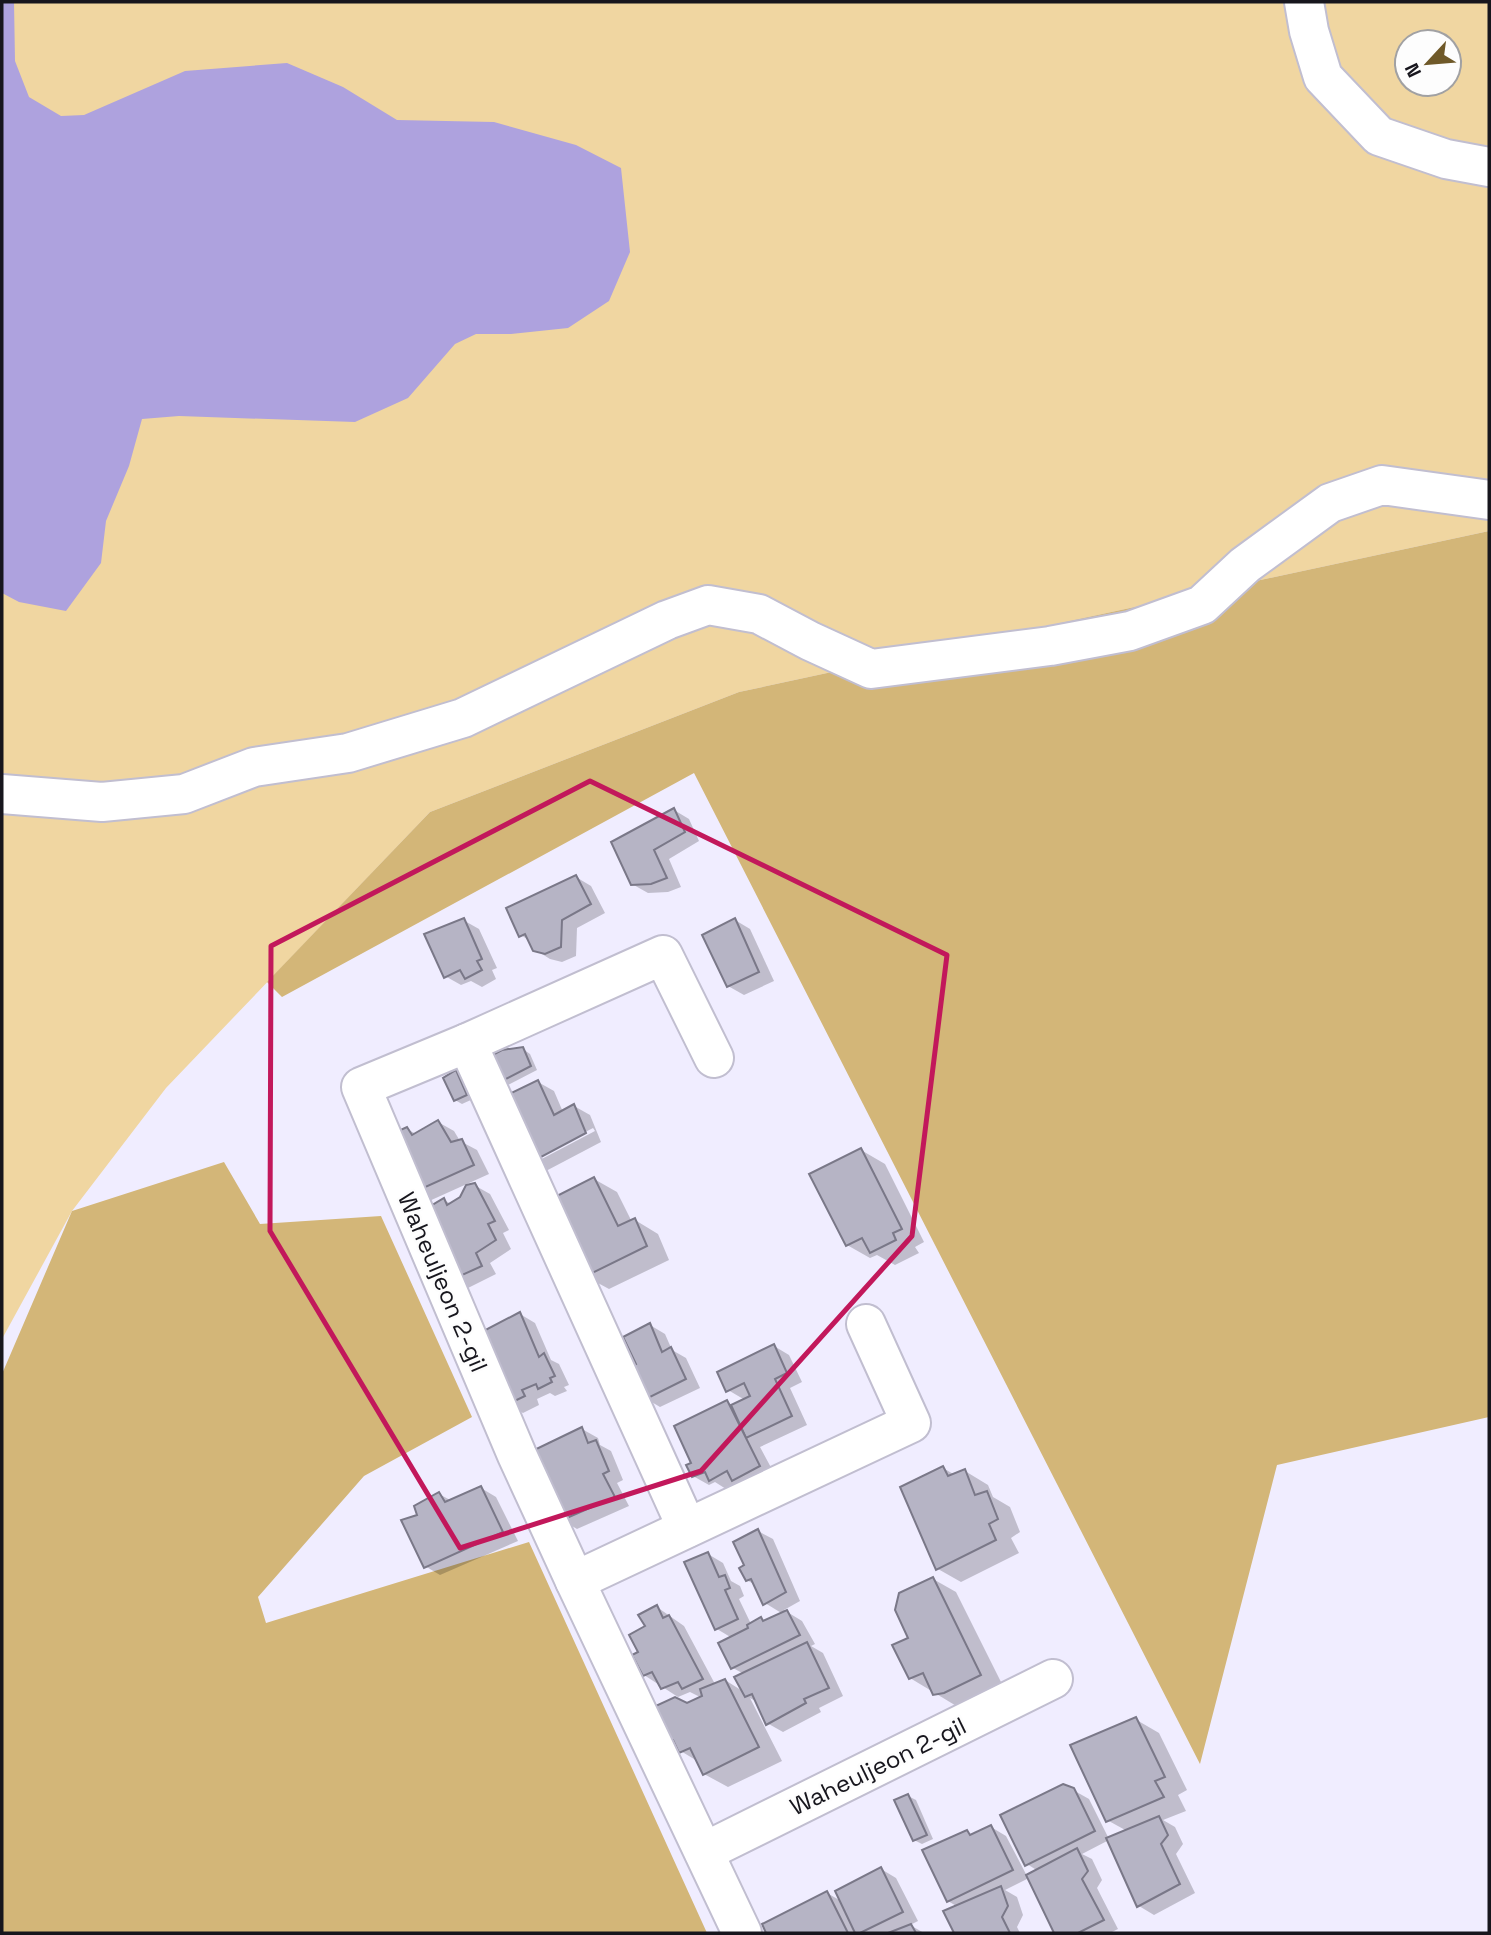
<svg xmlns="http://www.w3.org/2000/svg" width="1491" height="1935" font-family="'Space Grotesk',sans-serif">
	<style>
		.green { fill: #f0d6a1; fill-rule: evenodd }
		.forest { fill: #d3b678 }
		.water { fill: #aea2de }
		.shadow { fill: #0003; fill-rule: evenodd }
		.building { fill: #b6b4c5; stroke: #7a7888; stroke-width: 2 }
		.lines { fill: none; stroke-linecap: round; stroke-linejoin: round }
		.minor-casing { stroke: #c1bed0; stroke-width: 42 }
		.minor { stroke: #fff; stroke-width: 38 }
		.marked { fill: none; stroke: #c2185b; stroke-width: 5; stroke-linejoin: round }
		.labels { text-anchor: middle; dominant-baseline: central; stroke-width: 5; stroke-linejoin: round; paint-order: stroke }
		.street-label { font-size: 24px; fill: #17161d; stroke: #fdfdfd }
	</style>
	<rect width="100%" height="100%" fill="#f0edff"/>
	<path class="green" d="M2 2H1489V531L739 692 430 812 166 1088 72 1211 2 1339ZM1407 42H1449V84H1407Z"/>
	<g class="forest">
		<path d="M1489 531V1417L1277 1465 1200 1764 694 773 282 997 267 982 430 812 739 692Z"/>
		<path d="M224 1162 260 1224 381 1216 472 1417 364 1476 258 1597 266 1623 529 1542 707 1933H2V1374L72 1211Z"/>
	</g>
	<path class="water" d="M2 2H14L15 61 29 97 61 116 84 115 185 71 287 63 343 87 397 120 494 122 576 145 621 168 630 252 609 301 568 328 511 334H476L455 344 408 398 355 422 179 416 142 419 129 466 106 521 101 563 66 611 19 602 2 593Z"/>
	<g class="shadow">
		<path d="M674 810 689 819 699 841 669 859 681 887 668 892 648 893 632 884Z"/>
		<path d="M576 877 591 886 605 913 577 928 576 956 562 962 550 959 534 949 530 941 521 935Z"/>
		<path d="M463 920 479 929 497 968 492 970 496 979 482 987 471 981 461 985 445 976Z"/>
		<path d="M735 920 750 929 774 981 744 995 728 986Z"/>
		<path d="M523 1049 530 1054 537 1070 500 1089 483 1062Z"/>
		<path d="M456 1072 463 1076 473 1099 462 1104 455 1100Z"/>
		<path d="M538 1082 554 1091 563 1112 574 1106 590 1115 601 1142 544 1172 529 1163ZM593 1128 595 1131 536 1162V1158Z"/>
		<path d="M438 1122 454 1131 460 1141 477 1150 489 1174 427 1202 407 1129 416 1134Z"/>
		<path d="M861 1150 885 1164 924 1242 915 1247 919 1253 895 1265 877 1255 870 1258 847 1245Z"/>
		<path d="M594 1179 617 1192 632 1222 635 1220 658 1234 669 1260 609 1289 585 1276Z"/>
		<path d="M474 1185 490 1194 509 1230 503 1233 511 1249 490 1263 496 1274 468 1288 453 1279 444 1200 451 1204Z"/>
		<path d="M520 1314 535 1323 551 1360 559 1364 569 1385 564 1387 567 1391 555 1396 550 1393 537 1399 539 1405 523 1413 507 1404Z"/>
		<path d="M650 1325 665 1334 672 1350 686 1358 700 1388 660 1407 645 1398 638 1365Z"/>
		<path d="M774 1346 789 1355 802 1382 790 1388 807 1425 760 1447 775 1475 749 1489 738 1482 726 1489 715 1482 709 1485 693 1476 694 1464 727 1402 734 1406 745 1400 728 1390Z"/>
		<path d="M582 1429 598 1438 600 1445 611 1451 623 1480 617 1483 629 1506 577 1529 562 1520Z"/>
		<path d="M943 1468 955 1475 965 1471 988 1485 993 1497 1010 1507 1020 1532 1011 1538 1019 1553 961 1582 938 1569Z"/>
		<path d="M481 1488 496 1497 518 1541 440 1575 425 1566 420 1516 439 1494 452 1501Z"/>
		<path d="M758 1531 773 1539 800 1601 784 1610 802 1621 815 1644 811 1646 823 1653 843 1696 819 1708 821 1712 783 1732 767 1723 757 1702 750 1698 782 1761 728 1787 704 1774 699 1762 664 1741 687 1705 702 1698 690 1692 678 1697 644 1675 640 1653 647 1627 657 1607 684 1626 715 1684 725 1680 744 1692V1674L733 1668 732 1638 717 1629 708 1554 723 1563 731 1581 740 1586 744 1596 739 1599 751 1624 761 1619 766 1622 783 1614 765 1603 755 1585 747 1580 746 1566Z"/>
		<path d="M933 1579 956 1592 1004 1688 958 1707 910 1678V1639Z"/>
		<path d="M1135 1719 1159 1733 1187 1790 1178 1795 1186 1811 1163 1820 1175 1827 1183 1844 1176 1854 1195 1893 1154 1915 1139 1906 1109 1840 1082 1854 1092 1859 1102 1880 1097 1888 1118 1929 1110 1933H1056L1029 1878 1005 1890 1017 1897 1023 1915 1017 1927 1020 1933H956L945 1912 958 1907 948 1901 967 1832 974 1836 991 1827 1006 1836 1027 1876 1038 1871 1027 1864 1073 1790 1089 1799 1109 1839 1127 1831 1107 1820Z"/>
		<path d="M908 1796 916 1800 933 1839 922 1844 914 1840Z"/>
		<path d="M881 1869 896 1878 918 1921 910 1925 924 1933H768L764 1925 827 1893 841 1901Z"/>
	</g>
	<g class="building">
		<path d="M674 808 685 832 654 850 667 878 651 884 631 885 611 842Z"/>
		<path d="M576 875 591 904 562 920 561 947 545 954 533 951 525 934 519 937 506 908Z"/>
		<path d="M464 918 482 959 477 961 482 970 465 979 460 970 444 978 424 934Z"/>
		<path d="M735 918 759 972 727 987 702 935Z"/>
		<path d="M523 1047 531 1066 492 1086 481 1061 502 1050Z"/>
		<path d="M456 1070 467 1095 454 1101 443 1078Z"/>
		<path d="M538 1080 554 1115 574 1104 586 1133 528 1164 497 1100Z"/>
		<path d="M438 1120 451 1142 462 1139 474 1165 410 1194 385 1137 407 1127 412 1135Z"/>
		<path d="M861 1148 902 1229 893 1233 896 1240 870 1253 862 1238 846 1246 809 1174Z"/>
		<path d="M594 1177 618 1226 635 1218 647 1246 584 1277 547 1201Z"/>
		<path d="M475 1183 495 1221 488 1224 496 1240 476 1253 482 1266 451 1280 419 1213 444 1198 447 1205 460 1197 466 1185Z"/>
		<path d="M520 1312 539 1357 544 1353 555 1376 550 1378 552 1382 538 1389 536 1384 522 1390 525 1396 506 1405 474 1336Z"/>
		<path d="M650 1323 662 1352 671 1347 686 1379 644 1400 629 1368 636 1364 623 1337Z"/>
		<path d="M774 1344 787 1373 775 1379 792 1416 746 1438 731 1405 750 1396 744 1383 726 1392 717 1372Z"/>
		<path d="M727 1400 760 1466 732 1481 727 1471 709 1481 705 1472 692 1477 686 1465 691 1463 674 1426Z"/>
		<path d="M582 1427 588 1443 596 1440 609 1471 603 1474 615 1497 560 1521 528 1453Z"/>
		<path d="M943 1466 948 1476 965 1469 975 1495 987 1491 998 1519 989 1524 996 1540 936 1570 900 1487Z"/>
		<path d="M481 1486 503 1532 424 1568 401 1520 417 1515 414 1506 439 1492 445 1502Z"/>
		<path d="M758 1529 786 1592 763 1605 751 1579 746 1581 739 1568 744 1565 733 1542Z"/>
		<path d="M708 1552 719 1577 725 1575 730 1588 725 1590 738 1619 715 1630 684 1562Z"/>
		<path d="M933 1577 981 1675 944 1693 933 1695 923 1673 909 1679 892 1645 908 1638 895 1610 899 1593Z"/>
		<path d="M657 1605 663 1618 669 1615 703 1679 682 1689 678 1682 661 1689 652 1672 643 1676 632 1655 638 1652 629 1635 645 1626 638 1615Z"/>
		<path d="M787 1610 800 1635 731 1669 718 1643 748 1628 747 1625 761 1617 763 1621Z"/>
		<path d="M807 1642 829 1688 804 1699 806 1703 766 1725 752 1694 745 1697 734 1677Z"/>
		<path d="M725 1679 759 1747 703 1775 690 1748 679 1753 673 1740 662 1742 647 1710 675 1697 687 1703 702 1696 700 1689Z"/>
		<path d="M1136 1717 1165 1777 1155 1781 1164 1797 1106 1822 1070 1745Z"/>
		<path d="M1063 1784 1074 1788 1095 1831 1025 1866 1000 1815Z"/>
		<path d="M908 1794 927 1835 913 1841 894 1800Z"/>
		<path d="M1159 1816 1168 1835 1161 1844 1180 1884 1137 1907 1106 1838Z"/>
		<path d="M991 1825 1013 1870 947 1902 922 1850 967 1830 970 1835Z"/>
		<path d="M1077 1848 1088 1871 1082 1879 1104 1920 1078 1933H1054L1026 1875Z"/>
		<path d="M881 1867 903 1912 860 1933H855L835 1891Z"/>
		<path d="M1001 1886 1008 1906 1002 1917 1010 1933H954L943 1911Z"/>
		<path d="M827 1891 848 1933H766L762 1924Z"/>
		<path d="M911 1924 916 1933H888Z"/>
	</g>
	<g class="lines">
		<defs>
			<g id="minor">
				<path d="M1304 2 1309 31 1323 77 1379 136 1446 159 1489 167"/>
				<path d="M2 794 102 802 184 794 254 767 348 753 463 718 667 620 708 605 759 614 810 641 871 669 1050 646 1130 631 1202 605 1245 565 1330 503 1382 485 1489 500"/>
				<path d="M467 1043 687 1528"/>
				<path d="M575 1581 517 1455 361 1087 467 1043 663 955 714 1058"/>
				<path d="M704 1852 1053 1679"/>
				<path d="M742 1933 575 1581 911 1423 866 1324"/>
			</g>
		</defs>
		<use href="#minor" class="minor-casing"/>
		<use href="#minor" class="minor"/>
	</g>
	<path class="marked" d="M590 781 947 955 912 1236 701 1471 460 1548 270 1231 271 946Z"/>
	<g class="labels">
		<g class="street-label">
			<text transform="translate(443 1282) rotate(67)">Waheuljeon 2-gil</text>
			<text transform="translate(878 1766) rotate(-26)">Waheuljeon 2-gil</text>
		</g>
	</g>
	<rect width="1491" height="1935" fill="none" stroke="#17161d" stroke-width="7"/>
	<g transform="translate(1428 63) rotate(244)"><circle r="33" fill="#fdfdfd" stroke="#a1a1a3" stroke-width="2"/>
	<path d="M0-5L12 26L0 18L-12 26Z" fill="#6f5929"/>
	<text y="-10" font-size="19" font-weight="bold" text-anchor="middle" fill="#17161d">N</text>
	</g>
</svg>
